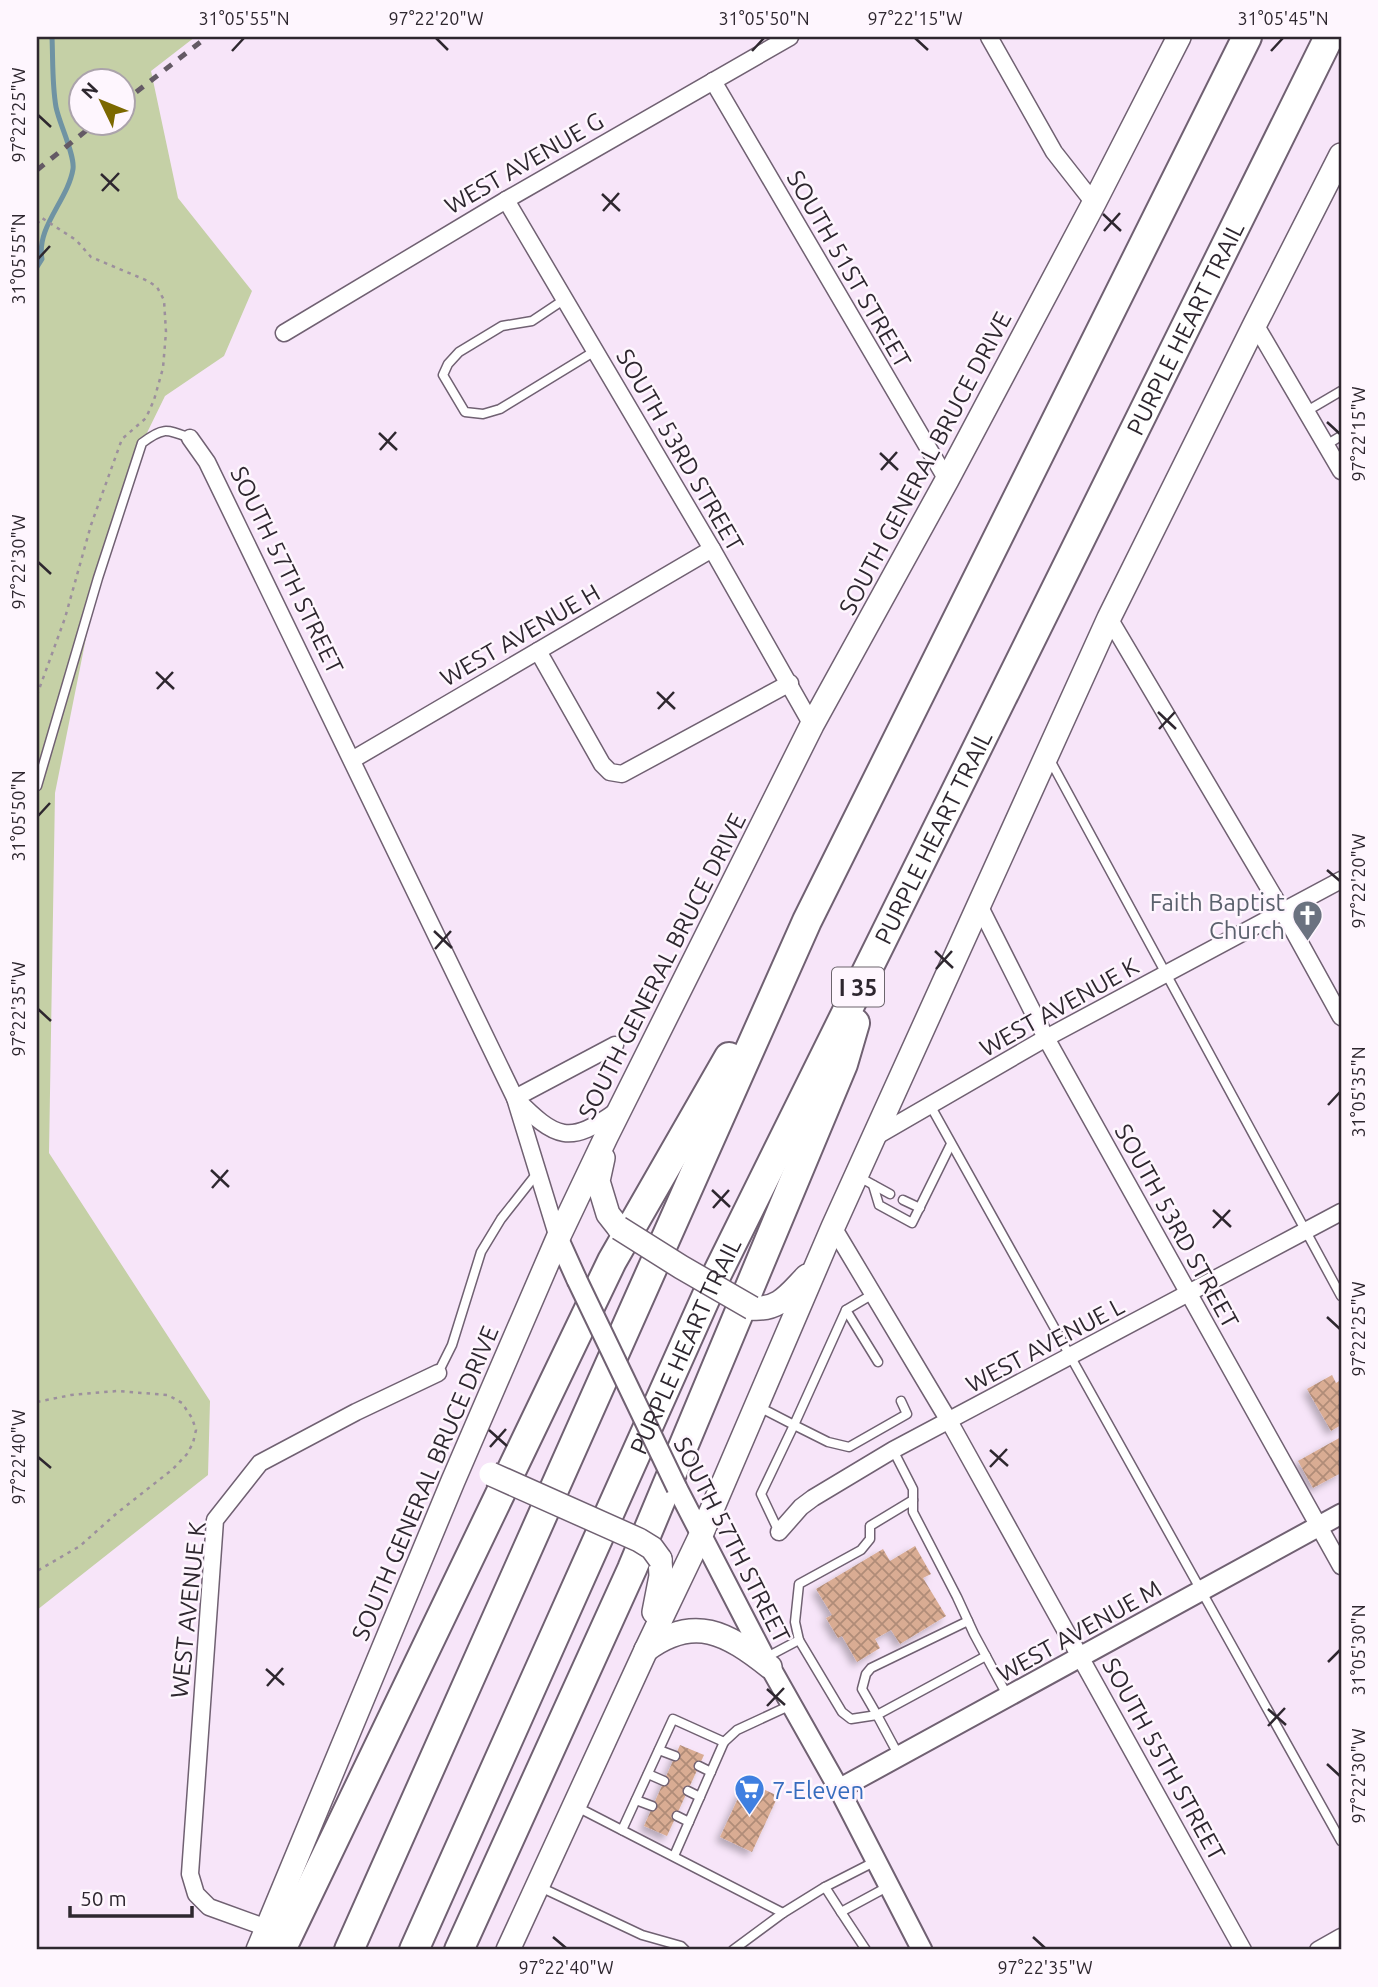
<svg xmlns="http://www.w3.org/2000/svg" width="1378" height="1987" font-family="Ubuntu,sans-serif">
	<style>
		.green { fill: #c5d0a6; fill-rule: evenodd }
		.lines { fill: none; stroke-linecap: round; stroke-linejoin: round }
		.stream { stroke: #6f93a3; stroke-width: 5 }
		.building { fill: url(#building-cross-hatch); filter: url(#shadow) }
		.service-casing { stroke: #706172; stroke-width: 11 }
		.minor-casing { stroke: #706172; stroke-width: 19 }
		.tertiary-casing { stroke: #706172; stroke-width: 23 }
		.secondary-casing { stroke: #706172; stroke-width: 26 }
		.motorway-casing { stroke: #706172; stroke-width: 32 }
		.path { stroke: #9c8f9d; stroke-width: 2.5; stroke-dasharray: 3.5 5; stroke-linecap: butt }
		.service { stroke: #fff; stroke-width: 8 }
		.minor { stroke: #fff; stroke-width: 16 }
		.tertiary { stroke: #fff; stroke-width: 19 }
		.secondary { stroke: #fff; stroke-width: 23 }
		.motorway { stroke: #fff; stroke-width: 28 }
		.rail { stroke: #645a65; stroke-width: 5; stroke-dasharray: 9 9; stroke-linecap: butt }
		.tertiary-bridge-casing { stroke: #706172; stroke-width: 23; stroke-linecap: butt }
		.secondary-bridge-casing { stroke: #706172; stroke-width: 26; stroke-linecap: butt }
		.tertiary-bridge { stroke: #fff; stroke-width: 19 }
		.secondary-bridge { stroke: #fff; stroke-width: 23 }
		.ticks { fill: none; stroke: #2e272f; stroke-width: 2.5 }
		.labels { text-anchor: middle; dominant-baseline: central; stroke-width: 5; stroke-linejoin: round; paint-order: stroke }
		.shield { fill: #fef6fe; stroke: #6c656d; stroke-width: 2 }
		.shield-label { font-size: 23px; font-weight: bold; fill: #2e272f }
		.street-label { font-size: 24px; fill: #2e272f; stroke: #fef6fe }
		.worship-label { font-size: 24px; fill: #5b616d; stroke: #fef6fe; text-anchor: end }
		.shop-label { font-size: 24px; fill: #366cbe; stroke: #fef6fe; text-anchor: start }
		.neatline { fill: none; stroke: #2e272f; stroke-width: 2.5 }
		.ticks-label { font-size: 18px; text-anchor: middle; fill: #2e272f }
	</style>
	<defs>
		<pattern id="building-cross-hatch" width="8" height="8" patternUnits="userSpaceOnUse" patternTransform="scale(1.75)"><rect width="8" height="8" fill="#d9ac93"/><path d="M0 0l8 8M0 8l8-8" fill="none" stroke="#b08c78"/></pattern>
		<filter id="shadow"><feDropShadow dx="-4.5" dy="4.5" stdDeviation="3.5" flood-color="#0004"/></filter>
	</defs>
	<rect width="100%" height="100%" fill="#f7e5f9"/>
	<path class="green" d="M37 37H195L151 71 178 198 252 291 224 356 165 396 142 443 98 578 55 793 49 1153 210 1401 208 1475 37 1610ZM80 80H122V122H80Z"/>
	<g class="lines">
		<path class="stream" d="M37 267 42 259C36 227 68 200 73 169 75 155 59 123 56 107 52 84 53 60 52 37"/>
	</g>
	<g class="building">
		<path d="M1332 1375 1336 1383 1341 1380V1425L1331 1431 1307 1389Z"/>
		<path d="M1341 1437V1473L1313 1488 1298 1461Z"/>
		<path d="M915 1546 931 1574 923 1578 946 1616 900 1644 891 1630 875 1639 880 1648 857 1662 842 1636 838 1638 826 1618 832 1615 816 1589 883 1549 890 1561Z"/>
		<path d="M680 1745 704 1755 667 1836 644 1826Z"/>
		<path d="M746 1781 778 1796 752 1852 720 1837Z"/>
	</g>
	<g class="lines">
		<defs>
			<g id="service">
				<path d="M565 299 532 321 502 326 459 352 448 364 443 375 465 412 483 414 500 409 595 351"/>
				<path d="M1307 411 1341 391"/>
				<path d="M1326 445 1341 436"/>
				<path d="M1050 760 1341 1296"/>
				<path d="M37 786 98 578 142 443C163 427 166 429 190 438"/>
				<path d="M930 1105 1341 1841"/>
				<path d="M859 1177 890 1194"/>
				<path d="M873 1185 879 1205 912 1223 951 1144"/>
				<path d="M903 1200 920 1208"/>
				<path d="M846 1310 878 1362"/>
				<path d="M438 1373 452 1345 481 1252 501 1219 538 1172"/>
				<path d="M759 1407 794 1425 846 1310 873 1294"/>
				<path d="M893 1450 913 1489V1512L957 1597 974 1634 1007 1695"/>
				<path d="M779 1532 761 1494 794 1425 828 1442 849 1447 907 1414 901 1401"/>
				<path d="M799 1640 842 1712 851 1719 877 1715 862 1689 866 1674 871 1668 968 1621"/>
				<path d="M765 1658 799 1640 795 1622 799 1584 861 1550 870 1539V1526L913 1500"/>
				<path d="M659 1750 675 1756"/>
				<path d="M899 1756 877 1715 986 1656"/>
				<path d="M699 1766 711 1772"/>
				<path d="M648 1774 664 1781"/>
				<path d="M688 1791 700 1797"/>
				<path d="M636 1800 652 1806"/>
				<path d="M577 1807 783 1913"/>
				<path d="M677 1816 689 1822"/>
				<path d="M622 1830 673 1719 724 1742 737 1730 791 1705"/>
				<path d="M674 1856 724 1742"/>
				<path d="M540 1887 642 1935 681 1946 685 1950"/>
				<path d="M825 1887 841 1912"/>
				<path d="M733 1950 783 1913 825 1887 876 1861"/>
				<path d="M866 1950 841 1912 889 1886"/>
			</g>
			<g id="minor">
				<path d="M989 37 1054 152 1094 203"/>
				<path d="M713 81 947 480"/>
				<path d="M506 200 712 549 812 725"/>
				<path d="M1255 324 1341 471"/>
				<path d="M284 333 506 200 790 37"/>
				<path d="M190 438 207 462 515 1098 558 1238"/>
				<path d="M1109 618 1283 912 1341 1017"/>
				<path d="M538 651 602 764 610 772 622 774 790 683"/>
				<path d="M352 760 712 549"/>
				<path d="M979 905 1046 1038 1341 1566"/>
				<path d="M615 1045 515 1098C556 1139 569 1146 618 1110"/>
				<path d="M875 1137 1046 1038 1341 880"/>
				<path d="M833 1227 949 1421 1243 1950"/>
				<path d="M779 1532 801 1507 813 1498 893 1450 1341 1212"/>
				<path d="M267 1928 209 1907 196 1894 190 1874 215 1520 260 1463 356 1412 438 1373"/>
				<path d="M1318 1950 1341 1937"/>
			</g>
			<g id="tertiary">
				<path d="M558 1238 577 1280"/>
				<path d="M677 1488 765 1658 839 1789 922 1950"/>
				<path d="M839 1789 1341 1514"/>
			</g>
			<g id="secondary">
				<path d="M603 1158 598 1181 608 1214 619 1228"/>
				<path d="M752 1308C780 1310 789 1294 807 1276"/>
				<path d="M654 1612 661 1576 660 1559"/>
				<path d="M646 1650C694 1614 727 1633 770 1667"/>
				<path d="M258 1950 453 1481 558 1238 606 1137 812 725 947 480 1094 203 1179 37"/>
				<path d="M508 1950 646 1650 701 1535 833 1227 1109 618 1255 324 1341 155"/>
			</g>
			<g id="motorway">
				<path d="M281 1950 612 1261 729 1057"/>
				<path d="M349 1950 807 921 1247 37"/>
				<path id="s1" d="M414 1950 711 1286 1329 37"/>
				<path d="M459 1950 632 1569 843 1064 855 1023"/>
			</g>
		</defs>
		<use href="#service" class="service-casing"/>
		<use href="#minor" class="minor-casing"/>
		<use href="#tertiary" class="tertiary-casing"/>
		<use href="#secondary" class="secondary-casing"/>
		<use href="#motorway" class="motorway-casing"/>
		<g class="path">
			<path d="M37 224 42 218 76 240 91 257 148 281 157 287 164 300 166 332 163 368 154 400 146 418 122 439 91 525 65 618 37 695"/>
			<path d="M37 1402 71 1395 117 1391 168 1395 182 1403 192 1418 196 1430 193 1443 187 1454 173 1469 117 1513 80 1546 37 1571"/>
		</g>
		<use href="#service" class="service"/>
		<use href="#minor" class="minor"/>
		<use href="#tertiary" class="tertiary"/>
		<use href="#secondary" class="secondary"/>
		<use href="#motorway" class="motorway"/>
		<g class="rail">
			<path d="M122 103 207 37"/>
			<path d="M37 170 97 122"/>
		</g>
		<defs>
			<path id="tertiary-bridge" d="M577 1280 677 1488"/>
			<g id="secondary-bridge">
				<path d="M619 1228 681 1267 752 1308"/>
				<path d="M491 1474 639 1540 652 1548 660 1559"/>
			</g>
		</defs>
		<use href="#tertiary-bridge" class="tertiary-bridge-casing"/>
		<use href="#secondary-bridge" class="secondary-bridge-casing"/>
		<use href="#tertiary-bridge" class="tertiary-bridge"/>
		<use href="#secondary-bridge" class="secondary-bridge"/>
	</g>
	<path class="ticks" d="M436 38 448 50M915 38 928 50M232 51 244 38M752 51 764 38M1271 51 1283 38M38 115 51 127M101 174 119 191M102 191 119 173M602 194 620 211M603 211 619 193M1103 214 1121 231M1104 231 1120 213M38 259 50 246M1327 422 1340 434M379 433 397 450M380 450 396 432M880 453 898 470M881 470 897 452M38 562 51 574M156 672 174 689M157 689 173 672M657 692 675 709M658 709 674 692M1158 712 1176 729M1159 729 1175 712M38 816 50 803M1327 870 1340 881M434 931 452 948M435 949 451 931M935 951 953 968M936 969 952 951M38 1009 51 1021M1328 1105 1340 1092M211 1170 229 1187M212 1188 228 1170M712 1190 730 1207M713 1208 729 1190M1213 1210 1231 1227M1213 1228 1230 1210M1327 1317 1340 1329M489 1430 507 1446M490 1447 506 1429M990 1450 1008 1466M38 1457 51 1468M990 1467 1007 1449M1328 1662 1340 1650M266 1669 284 1685M267 1686 283 1668M767 1689 785 1705M767 1706 784 1688M1268 1709 1286 1725M1268 1726 1285 1708M1327 1764 1340 1776M553 1937 566 1948M1033 1937 1045 1948"/>
	<defs>
		<symbol id="church-pin" viewBox="-11 -11 22 30"><path d="M0 17L-7.5 6A9.5 9.5 0 1 1 7.5 6Z" fill="#6b7280" stroke="#fef6fe"/><path d="M-1.2-6h2.4v3.5h3.3v2.4h-3.3V6h-2.4V-.1h-3.3v-2.4h3.3Z" fill="#fff"/></symbol>
		<symbol id="supermarket-pin" viewBox="-11 -11 22 30"><path d="M0 17L-7.5 6A9.5 9.5 0 1 1 7.5 6Z" fill="#3f7fe0" stroke="#fef6fe"/><path d="M-6-5.5h2.5l.6 2H6L4.5 2H-2.5L-4.4-4H-6ZM-1.5 3.2a1.3 1.3 0 1 0 .1 0ZM3 3.2a1.3 1.3 0 1 0 .1 0Z" fill="#fff"/></symbol>
	</defs>
	<g fill-rule="evenodd">
		<use href="#church-pin" x="1290" y="898" width="35" height="47"/>
		<use href="#supermarket-pin" x="732" y="1772" width="35" height="47"/>
	</g>
	<g class="labels">
		<rect class="shield" x="832" y="967.5" width="52" height="39" rx="5"/>
		<g class="shield-label">
			<text x="858" y="987">I 35</text>
		</g>
		<g class="street-label">
			<text transform="translate(524 163) rotate(-30)">WEST AVENUE G</text>
			<text transform="translate(849 269) rotate(60)">SOUTH 51ST STREET</text>
			<text stroke="none"><textPath href="#s1" startOffset="1796">PURPLE HEART TRAIL</textPath></text>
			<text transform="translate(680 450) rotate(60)">SOUTH 53RD STREET</text>
			<text transform="translate(925 463) rotate(-62)">SOUTH GENERAL BRUCE DRIVE</text>
			<text transform="translate(287 570) rotate(64)">SOUTH 57TH STREET</text>
			<text transform="translate(520 635) rotate(-30)">WEST AVENUE H</text>
			<text stroke="none"><textPath href="#s1" startOffset="1228">PURPLE HEART TRAIL</textPath></text>
			<text transform="translate(662 966) rotate(-63)">SOUTH GENERAL BRUCE DRIVE</text>
			<text transform="translate(1059 1007) rotate(-29)">WEST AVENUE K</text>
			<text transform="translate(1177 1226) rotate(61)">SOUTH 53RD STREET</text>
			<text transform="translate(1045 1345) rotate(-28)">WEST AVENUE L</text>
			<text stroke="none"><textPath href="#s1" startOffset="662">PURPLE HEART TRAIL</textPath></text>
			<text transform="translate(425 1483) rotate(-67)">SOUTH GENERAL BRUCE DRIVE</text>
			<text transform="translate(732 1540) rotate(63)">SOUTH 57TH STREET</text>
			<text transform="translate(188 1610) rotate(-84)">WEST AVENUE K</text>
			<text transform="translate(1079 1631) rotate(-29)">WEST AVENUE M</text>
			<text transform="translate(1164 1759) rotate(61)">SOUTH 55TH STREET</text>
		</g>
		<g class="worship-label">
			<text x="1285" y="902">Faith Baptist<tspan x="1285" dy="28">Church</tspan></text>
		</g>
		<g class="shop-label">
			<text x="772" y="1790">7-Eleven</text>
		</g>
	</g>
	<rect width="1378" height="1987" fill="none" stroke="#fef6fe" stroke-width="77"/>
	<g transform="translate(102 102) rotate(313)"><circle r="33" fill="#fef6fe" stroke="#aba3ab" stroke-width="2"/>
	<path d="M0-5L12 26L0 18L-12 26Z" fill="#7c6800"/>
	<text y="-10" font-size="19" font-weight="bold" text-anchor="middle" fill="#2e272f">N</text>
	</g>
	<path d="M70 1906v10h122v-10" fill="none" stroke="#2e272f" stroke-width="3.5"/>
	<text x="80" y="1906" font-size="21" fill="#2e272f" stroke="#fef6fe" stroke-width="5" paint-order="stroke">50 m</text>
	<rect x="38" y="38" width="1302" height="1910" class="neatline"/>
	<g class="ticks-label">
		<text x="244" y="25">31°05'55"N</text>
		<text x="436" y="25">97°22'20"W</text>
		<text x="764" y="25">31°05'50"N</text>
		<text x="915" y="25">97°22'15"W</text>
		<text x="1283" y="25">31°05'45"N</text>
		<text transform="translate(19 115) rotate(-90)" y="6">97°22'25"W</text>
		<text transform="translate(19 259) rotate(-90)" y="6">31°05'55"N</text>
		<text transform="translate(1359 434) rotate(-90)" y="6">97°22'15"W</text>
		<text transform="translate(19 562) rotate(-90)" y="6">97°22'30"W</text>
		<text transform="translate(19 816) rotate(-90)" y="6">31°05'50"N</text>
		<text transform="translate(1359 881) rotate(-90)" y="6">97°22'20"W</text>
		<text transform="translate(19 1009) rotate(-90)" y="6">97°22'35"W</text>
		<text transform="translate(1359 1092) rotate(-90)" y="6">31°05'35"N</text>
		<text transform="translate(1359 1329) rotate(-90)" y="6">97°22'25"W</text>
		<text transform="translate(19 1457) rotate(-90)" y="6">97°22'40"W</text>
		<text transform="translate(1359 1650) rotate(-90)" y="6">31°05'30"N</text>
		<text transform="translate(1359 1776) rotate(-90)" y="6">97°22'30"W</text>
		<text x="566" y="1974">97°22'40"W</text>
		<text x="1045" y="1974">97°22'35"W</text>
	</g>
</svg>
